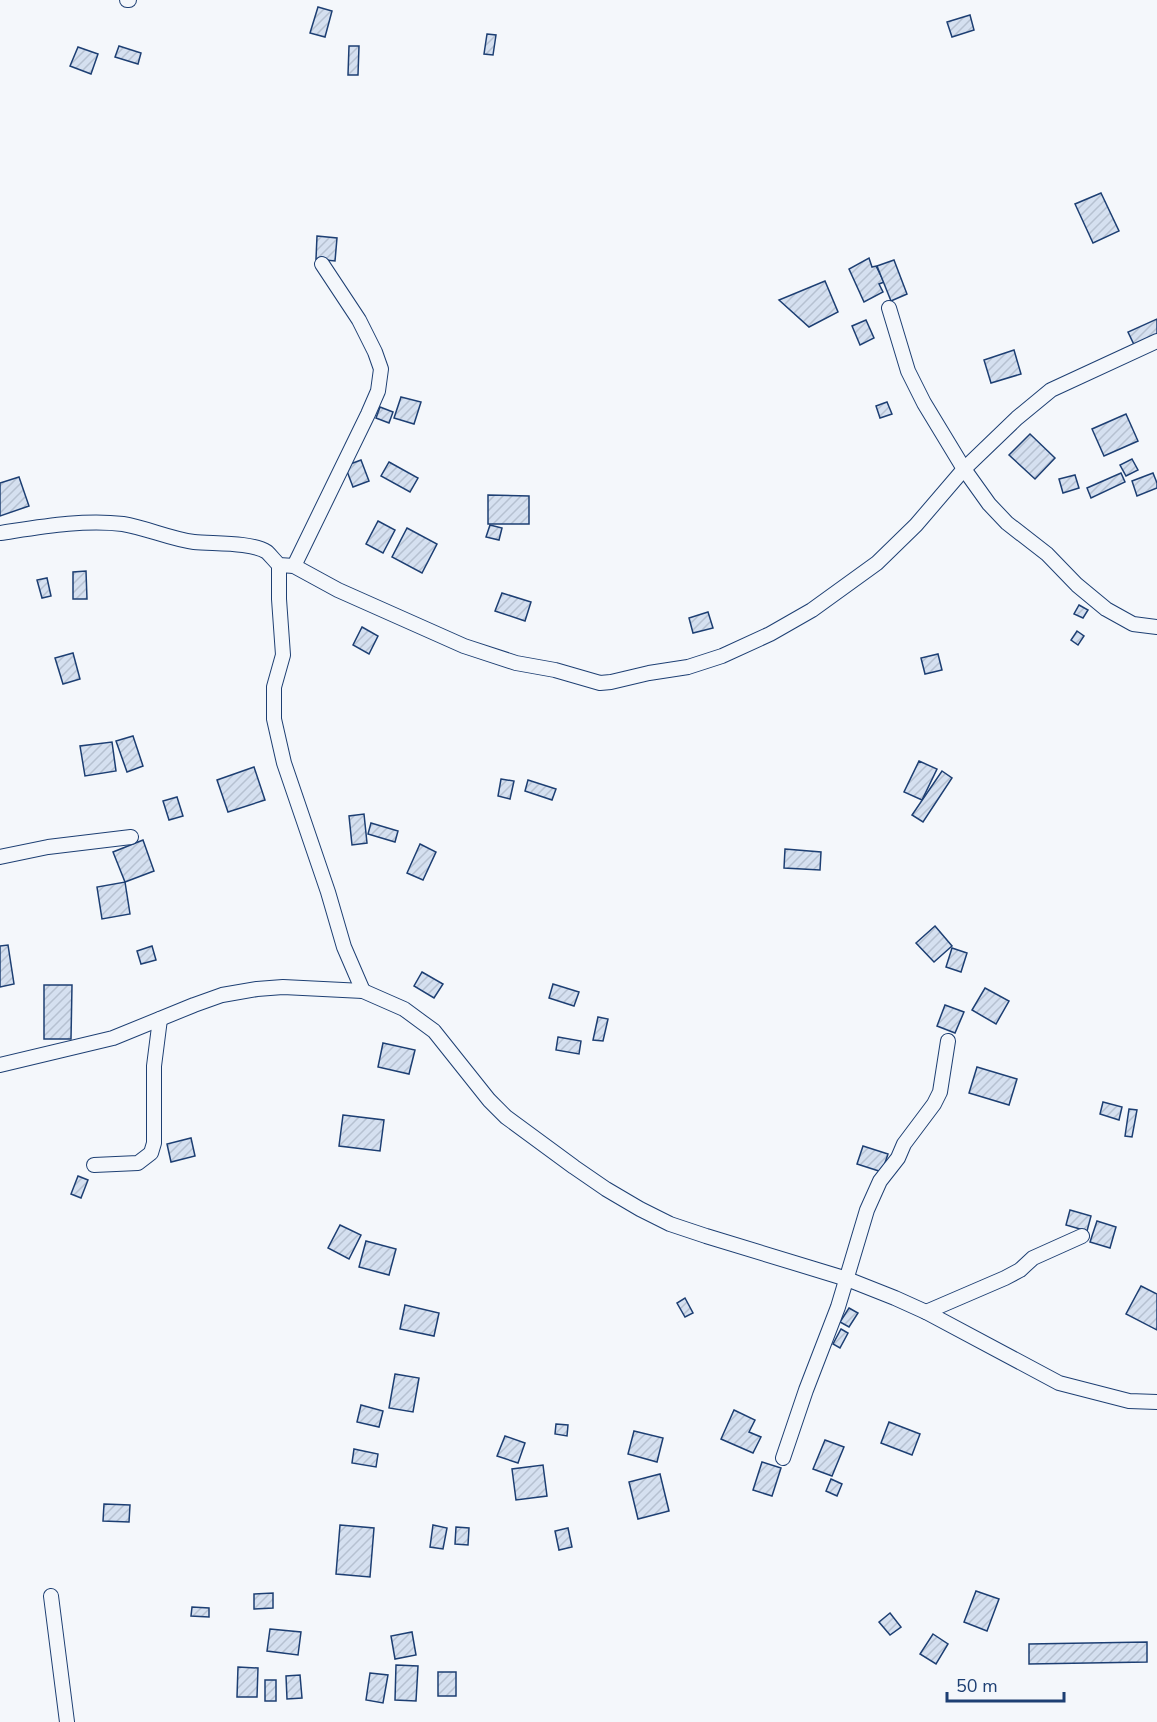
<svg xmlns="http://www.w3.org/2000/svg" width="1157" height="1722" font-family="'Nunito Sans',sans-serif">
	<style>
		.building { fill: url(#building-hatch); stroke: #1d3f73; stroke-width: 1.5 }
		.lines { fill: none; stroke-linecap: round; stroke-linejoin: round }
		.street-casing { stroke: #1d3f73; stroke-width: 16 }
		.street { stroke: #f4f7fb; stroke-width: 14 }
	</style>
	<defs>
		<pattern id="building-hatch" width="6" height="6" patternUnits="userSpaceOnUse" patternTransform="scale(1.5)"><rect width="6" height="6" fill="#d5e0f0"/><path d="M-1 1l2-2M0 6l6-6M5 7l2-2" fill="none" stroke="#b6c1d1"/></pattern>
	</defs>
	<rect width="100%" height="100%" fill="#f4f7fb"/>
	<g class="building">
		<path d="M318 7 332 11 325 37 310 33Z"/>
		<path d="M970 15 974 30 952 37 947 22Z"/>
		<path d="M487 34 496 35 493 55 484 54Z"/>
		<path d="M119 46 141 53 138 64 115 57Z"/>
		<path d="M349 46H359L358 75H348Z"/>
		<path d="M78 47 98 54 91 74 70 66Z"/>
		<path d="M1101 193 1119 231 1093 243 1075 204Z"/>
		<path d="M317 236 337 238 335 261 316 259Z"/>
		<path d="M869 258 872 267 876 266 884 282 879 284 883 292 864 302 849 269Z"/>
		<path d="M894 260 907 294 891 301 877 266Z"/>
		<path d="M825 281 838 312 809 327 779 300Z"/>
		<path d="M1157 319V344L1138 353 1128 332Z"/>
		<path d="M866 320 874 338 860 345 852 326Z"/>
		<path d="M1014 350 1021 374 991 383 984 360Z"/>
		<path d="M401 397 421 402 414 424 394 418Z"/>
		<path d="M887 402 892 414 880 418 876 406Z"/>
		<path d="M380 407 393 412 389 423 376 418Z"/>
		<path d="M1126 414 1138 441 1104 456 1092 429Z"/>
		<path d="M1030 434 1055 458 1035 479 1009 455Z"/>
		<path d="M1132 459 1138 470 1126 476 1120 465Z"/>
		<path d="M361 460 369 481 353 487 345 466Z"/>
		<path d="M389 462 418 478 410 492 381 476Z"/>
		<path d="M1121 473 1125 482 1091 498 1087 488Z"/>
		<path d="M1153 473 1157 483V488L1137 496 1132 481Z"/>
		<path d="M1075 475 1079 488 1063 493 1059 479Z"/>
		<path d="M19 477 29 506 0 516V483Z"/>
		<path d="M488 495 529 496V524H488Z"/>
		<path d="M378 521 395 530 383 553 366 544Z"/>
		<path d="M490 525 502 528 499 540 486 537Z"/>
		<path d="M407 528 437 544 422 573 392 557Z"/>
		<path d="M86 571 87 599H73V572Z"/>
		<path d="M47 578 51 596 42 598 37 580Z"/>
		<path d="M502 593 531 602 525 621 495 611Z"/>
		<path d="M1079 605 1088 610 1083 618 1074 614Z"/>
		<path d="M708 612 713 628 693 633 689 618Z"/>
		<path d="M362 627 378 636 369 654 353 645Z"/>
		<path d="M1077 631 1084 636 1078 645 1071 640Z"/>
		<path d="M73 653 80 679 63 684 55 658Z"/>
		<path d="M938 654 942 670 925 674 921 658Z"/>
		<path d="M133 736 143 766 127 772 116 741Z"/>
		<path d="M112 742 116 771 85 776 80 746Z"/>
		<path d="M919 761 937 769 922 800 904 792Z"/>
		<path d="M254 767 265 800 228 812 217 780Z"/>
		<path d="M942 771 952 778 923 822 912 815Z"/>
		<path d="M501 779 514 781 510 799 498 796Z"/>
		<path d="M528 780 556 789 552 800 525 791Z"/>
		<path d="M177 797 183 816 169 820 163 801Z"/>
		<path d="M364 814 367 843 352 845 349 816Z"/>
		<path d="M371 823 398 831 395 842 368 834Z"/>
		<path d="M143 840 154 871 125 882 113 852Z"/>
		<path d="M420 844 436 852 423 880 407 873Z"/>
		<path d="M785 849 821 852 820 870 784 868Z"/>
		<path d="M125 882 130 914 102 919 97 887Z"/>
		<path d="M935 926 952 946 934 962 916 943Z"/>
		<path d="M8 945 14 984 0 987V946Z"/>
		<path d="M152 946 156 960 141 964 137 951Z"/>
		<path d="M952 948 967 953 961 972 946 967Z"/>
		<path d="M422 972 443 984 434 998 414 986Z"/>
		<path d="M553 984 579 992 574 1006 549 998Z"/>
		<path d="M44 985H72L71 1039H44Z"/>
		<path d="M985 988 1009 1001 996 1024 972 1010Z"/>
		<path d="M945 1005 964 1012 955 1033 937 1026Z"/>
		<path d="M598 1017 608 1019 603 1041 593 1040Z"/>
		<path d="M558 1037 581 1041 579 1054 556 1050Z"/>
		<path d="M383 1043 415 1050 409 1074 378 1067Z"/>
		<path d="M977 1067 1017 1079 1009 1105 969 1093Z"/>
		<path d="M1103 1102 1122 1107 1119 1120 1100 1114Z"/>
		<path d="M1129 1109 1137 1110 1132 1137 1125 1136Z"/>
		<path d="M343 1115 384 1120 380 1151 339 1146Z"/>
		<path d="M191 1138 195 1156 171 1162 167 1144Z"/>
		<path d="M863 1146 888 1154 882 1172 857 1164Z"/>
		<path d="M78 1176 88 1180 81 1198 71 1194Z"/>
		<path d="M1070 1210 1091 1216 1087 1231 1066 1225Z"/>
		<path d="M1097 1221 1116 1227 1110 1248 1090 1242Z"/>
		<path d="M340 1225 361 1235 349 1259 328 1248Z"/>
		<path d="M366 1241 396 1249 389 1275 359 1267Z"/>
		<path d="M1141 1286 1157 1294V1330L1126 1314Z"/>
		<path d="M685 1298 693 1313 685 1317 677 1303Z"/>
		<path d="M405 1305 439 1313 434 1336 400 1329Z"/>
		<path d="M849 1308 858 1313 849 1327 840 1322Z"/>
		<path d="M841 1329 848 1333 840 1348 833 1344Z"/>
		<path d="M395 1374 419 1378 413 1412 389 1408Z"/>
		<path d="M361 1405 383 1411 379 1427 357 1422Z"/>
		<path d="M734 1410 755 1420 749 1432 761 1437 753 1453 721 1439Z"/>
		<path d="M889 1422 920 1434 912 1455 881 1443Z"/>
		<path d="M556 1424 568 1425 567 1436 555 1434Z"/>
		<path d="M634 1431 663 1438 657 1462 628 1454Z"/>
		<path d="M505 1436 525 1443 518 1463 497 1456Z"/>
		<path d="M825 1440 844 1447 832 1476 813 1469Z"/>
		<path d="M354 1449 378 1454 376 1467 352 1463Z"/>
		<path d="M762 1462 781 1468 772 1496 753 1490Z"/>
		<path d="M543 1465 547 1496 516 1500 512 1469Z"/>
		<path d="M660 1474 669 1511 638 1519 629 1482Z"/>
		<path d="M831 1479 842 1484 837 1496 826 1491Z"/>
		<path d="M104 1504 130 1505 129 1522 103 1521Z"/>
		<path d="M340 1525 374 1528 370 1577 336 1574Z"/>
		<path d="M433 1525 447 1528 443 1549 430 1547Z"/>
		<path d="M456 1527 469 1528 468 1545 455 1544Z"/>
		<path d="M568 1528 572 1547 559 1550 555 1531Z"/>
		<path d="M976 1591 999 1599 987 1631 964 1622Z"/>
		<path d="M273 1593V1608L254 1609V1594Z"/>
		<path d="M192 1607 209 1608V1617L191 1616Z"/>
		<path d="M890 1613 901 1627 890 1635 879 1622Z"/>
		<path d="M270 1629 301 1632 298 1655 267 1651Z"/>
		<path d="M412 1632 416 1655 395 1659 391 1636Z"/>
		<path d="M933 1634 948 1644 936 1664 920 1654Z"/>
		<path d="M1147 1642V1662L1029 1664V1644Z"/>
		<path d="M396 1665 418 1666 416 1701 395 1700Z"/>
		<path d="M238 1667 258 1668 257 1697H237Z"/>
		<rect x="438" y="1672" width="18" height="24"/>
		<path d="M370 1673 388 1675 383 1703 366 1700Z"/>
		<path d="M300 1675 302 1698 287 1699 286 1676Z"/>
		<rect x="265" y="1680" width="11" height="21"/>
	</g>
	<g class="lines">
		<defs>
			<g id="street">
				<path d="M127 0H129"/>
				<path d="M889 308 908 371 924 403 964 469 989 504 1007 523 1047 554 1077 585 1106 609 1133 624 1157 627"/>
				<path d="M0 533C40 527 83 519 123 524 147 528 170 539 194 542 213 544 252 542 267 552 271 556 275 561 279 565L294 566 338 590 464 646 516 663 555 670 600 683 611 682 649 673 688 667 722 656 770 634 812 610 877 563 916 525 964 469 1017 418 1051 390 1157 341"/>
				<path d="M279 565V599L283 655 274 687V719L284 763 328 892 344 947 363 991"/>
				<path d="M294 566 368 414 378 391 381 369 375 352 359 320 322 264"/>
				<path d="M0 857 48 847 131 837"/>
				<path d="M0 1065 113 1038 194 1005 222 995 257 989 283 987 363 991 404 1009 434 1031 489 1100 506 1117 574 1167 606 1189 640 1209 670 1224 706 1236 847 1279 895 1298 926 1312 1059 1383 1129 1401 1157 1402"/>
				<path d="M94 1165 138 1163 151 1153 154 1143V1066L160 1019"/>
				<path d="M926 1312 1005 1278 1020 1270 1033 1258 1082 1236"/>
				<path d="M783 1458 806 1390 838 1307 867 1210 880 1181 898 1158 904 1144 934 1104 940 1092 948 1041"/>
				<path d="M51 1596 67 1722"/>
			</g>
		</defs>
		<use href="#street" class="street-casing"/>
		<use href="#street" class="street"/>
	</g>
	<path d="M947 1692v9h117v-9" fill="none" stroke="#1d3f73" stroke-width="3"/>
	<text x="956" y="1692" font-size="18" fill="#1d3f73" stroke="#f4f7fb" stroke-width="4.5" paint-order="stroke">50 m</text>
</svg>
